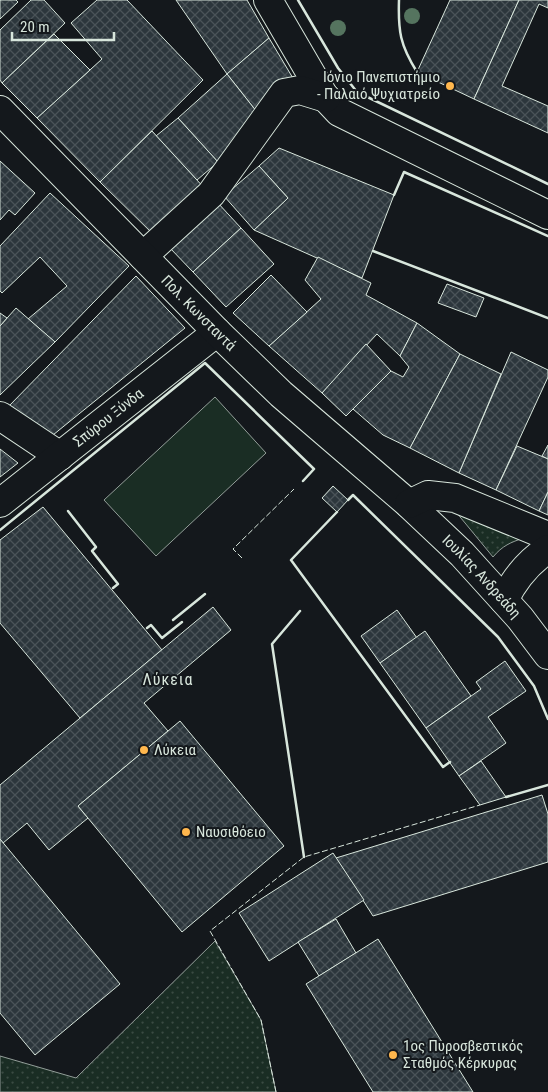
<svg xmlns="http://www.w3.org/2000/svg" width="548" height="1092" font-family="'Roboto Condensed',sans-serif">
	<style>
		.grass { fill: url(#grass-dots); stroke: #939e99 }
		.garden { fill: #1a2d24; stroke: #939e99 }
		.building { fill: url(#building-cross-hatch); stroke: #d8e6dc }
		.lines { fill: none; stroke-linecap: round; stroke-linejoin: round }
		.minor-casing { stroke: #d8e6dc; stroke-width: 30 }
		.major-casing { stroke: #d8e6dc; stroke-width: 30 }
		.minor { stroke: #14181c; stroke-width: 28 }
		.major { stroke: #14181c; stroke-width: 28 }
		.fence { stroke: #d8e6dc; stroke-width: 1; stroke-dasharray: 6 2.5; stroke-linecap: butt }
		.wall { stroke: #d8e6dc; stroke-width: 2.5 }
		.tree { fill: #55745f }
		.poi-dot { fill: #ffb74d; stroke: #14181c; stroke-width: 2 }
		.labels { text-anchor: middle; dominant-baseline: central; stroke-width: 4; stroke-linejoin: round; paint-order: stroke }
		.poi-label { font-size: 15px; fill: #d8e6dc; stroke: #14181c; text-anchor: start }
		.street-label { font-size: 15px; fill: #d8e6dc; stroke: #14181c }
		.neighbourhood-label { font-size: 16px; letter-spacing: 1px; fill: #d8e6dc; stroke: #14181c }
	</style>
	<defs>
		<pattern id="grass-dots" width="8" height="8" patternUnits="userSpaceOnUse" patternTransform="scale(1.25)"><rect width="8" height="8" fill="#1a2d24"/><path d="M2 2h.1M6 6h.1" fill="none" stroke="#3b4b43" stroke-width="1.8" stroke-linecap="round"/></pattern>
		<pattern id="building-cross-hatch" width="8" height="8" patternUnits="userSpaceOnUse" patternTransform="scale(1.25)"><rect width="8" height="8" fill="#2c363c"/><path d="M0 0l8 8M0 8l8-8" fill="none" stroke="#4a5358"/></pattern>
	</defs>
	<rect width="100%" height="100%" fill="#14181c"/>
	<g class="grass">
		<path d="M456 512 524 538C511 542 502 546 493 557Z"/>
		<path d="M215 941 261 1020 276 1092H0V1056L76 1078Z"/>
	</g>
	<path class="garden" d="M215 397 266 453 156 556 104 500Z"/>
	<g class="building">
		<path d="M0 0H16L18 2 0 19Z"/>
		<path d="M31 0H44L65 23 2 83 0 80V30Z"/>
		<path d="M97 0H127L203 80 100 182 37 118 102 59 71 23Z"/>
		<path d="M176 0H247L269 38 227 74Z"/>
		<path d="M450 0H519L474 99 417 72Z"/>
		<path d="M519 0H548V8L539 4 502 86 548 106V133L474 99Z"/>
		<path d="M54 34 90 70 37 118 2 83Z"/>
		<path d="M269 38 300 90 264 121 227 74Z"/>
		<path d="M227 74 264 121 218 162 178 118Z"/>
		<path d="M178 118 218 162 197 180 156 136Z"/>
		<path d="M152 131 207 191 157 238 100 182Z"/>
		<path d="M279 148 394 195 362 278 254 230 288 198 259 166Z"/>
		<path d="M0 161 35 193 15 215 9 210 0 220Z"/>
		<path d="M259 166 288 198 254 230 224 196Z"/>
		<path d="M50 193 129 266 55 342 28 319 67 286 40 257 2 293 0 291V246Z"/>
		<path d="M217 202 241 228 193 272 169 247Z"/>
		<path d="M241 228 274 264 226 307 193 272Z"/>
		<path d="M318 257 371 283 366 295 417 323 400 356 377 334 322 393 269 346 321 299 305 280Z"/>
		<path d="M271 275 307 312 269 346 233 313Z"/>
		<path d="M136 276 185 328 53 435 8 407Z"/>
		<path d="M447 284 484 298 476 317 438 303Z"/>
		<path d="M16 308 55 342 0 395V326Z"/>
		<path d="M0 313 7 318 0 326Z"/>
		<path d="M417 323 460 354 410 448 383 435 353 409 391 371 403 377 409 367 400 356Z"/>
		<path d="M366 344 391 371 346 416 322 393Z"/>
		<path d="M511 352 548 370V377L496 490 459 473Z"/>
		<path d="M460 354 501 374 459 473 410 448Z"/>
		<path d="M548 445V459L542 456Z"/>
		<path d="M517 446 548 459V492L539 511 496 490Z"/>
		<path d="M0 449 18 463 0 477Z"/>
		<path d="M333 486 348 500 337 512 322 498Z"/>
		<path d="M548 492V515L539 511Z"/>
		<path d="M43 507 162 650 80 718 0 623V540Z"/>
		<path d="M213 607 231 630 144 703 168 731 78 806 88 818 49 850 27 823 3 843 0 839V785Z"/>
		<path d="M397 610 417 638 380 663 361 636Z"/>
		<path d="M425 631 471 696 426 728 380 663Z"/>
		<path d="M505 661 526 691 488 717 506 743 459 776 426 728 481 689 476 682Z"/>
		<path d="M180 721 284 846 182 932 78 806Z"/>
		<path d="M481 761 506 797 480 805 459 776Z"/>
		<path d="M542 795 548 814V862L373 916 336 858Z"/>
		<path d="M0 839 120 984 35 1055 0 1013Z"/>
		<path d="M333 853 364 900 269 961 239 913Z"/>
		<path d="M336 919 356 953 319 976 298 942Z"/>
		<path d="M378 939 473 1092H373L306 984Z"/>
	</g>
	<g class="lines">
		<defs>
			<g id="minor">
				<path d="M268 0 324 96 339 112 548 215"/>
				<path d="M143 256 211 194 284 93 300 90 326 98"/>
				<path d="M0 416 60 456"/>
				<path id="s1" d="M0 503 217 332"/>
			</g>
			<g id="major">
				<path id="s2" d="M0 110 217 332 281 394 409 504 462 554 520 618 548 655"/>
				<path d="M409 504 428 495 455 498 548 536"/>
				<path d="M504 600C515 578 528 562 548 549"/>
			</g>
		</defs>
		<use href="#minor" class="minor-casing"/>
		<use href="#major" class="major-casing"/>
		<use href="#minor" class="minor"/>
		<use href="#major" class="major"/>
		<g class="fence">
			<path d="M242 558 233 549 294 489"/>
			<path d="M276 1092 261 1020 210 931 304 857 480 805"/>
		</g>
		<g class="wall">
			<path d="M298 0 338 68 357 92 548 184"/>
			<path d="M399 0C398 31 400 45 417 72"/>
			<path d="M394 195 404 172 548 236"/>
			<path d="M373 251 548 318"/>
			<path d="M348 500 353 495 498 637 534 686 548 719"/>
			<path d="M68 511 96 547 92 551 118 584 113 588"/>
			<path d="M337 512 291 560 443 767 450 762"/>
			<path d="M0 530 205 363 314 469 303 481"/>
			<path d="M300 611 272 644 304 857"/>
			<path d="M173 620 205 594"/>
			<path d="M147 628 151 625 162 638 182 622"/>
			<path d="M506 797 548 785"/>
		</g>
	</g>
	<g class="tree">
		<circle cx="412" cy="16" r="8"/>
		<circle cx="338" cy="28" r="8"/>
	</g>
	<g class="poi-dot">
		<circle cx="450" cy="86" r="5"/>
		<circle cx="144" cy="750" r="5"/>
		<circle cx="186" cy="832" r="5"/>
		<circle cx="393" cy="1055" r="5"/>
	</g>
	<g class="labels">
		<g class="poi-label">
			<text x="440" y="77" text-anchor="end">Ιόνιο Πανεπιστήμιο<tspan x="440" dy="17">- Παλαιό Ψυχιατρείο</tspan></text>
			<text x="154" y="750">Λύκεια</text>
			<text x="196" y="832">Ναυσιθόειο</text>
			<text x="403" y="1046">1ος Πυροσβεστικός<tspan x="403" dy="17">Σταθμός Κέρκυρας</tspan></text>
		</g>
		<g class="street-label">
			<text stroke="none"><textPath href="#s2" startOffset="284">Πολ. Κωνσταντά</textPath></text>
			<text stroke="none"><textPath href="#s1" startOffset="138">Σπύρου Ξύνδα</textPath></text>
			<text stroke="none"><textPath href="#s2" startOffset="671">Ιουλίας Ανδρεάδη</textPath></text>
		</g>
		<g class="neighbourhood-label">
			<text x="168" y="679">Λύκεια</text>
		</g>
	</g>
	<path d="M12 32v8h102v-8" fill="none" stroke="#d8e6dc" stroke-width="2.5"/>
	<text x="20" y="32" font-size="15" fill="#d8e6dc" stroke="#14181c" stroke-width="4" paint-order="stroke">20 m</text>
</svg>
